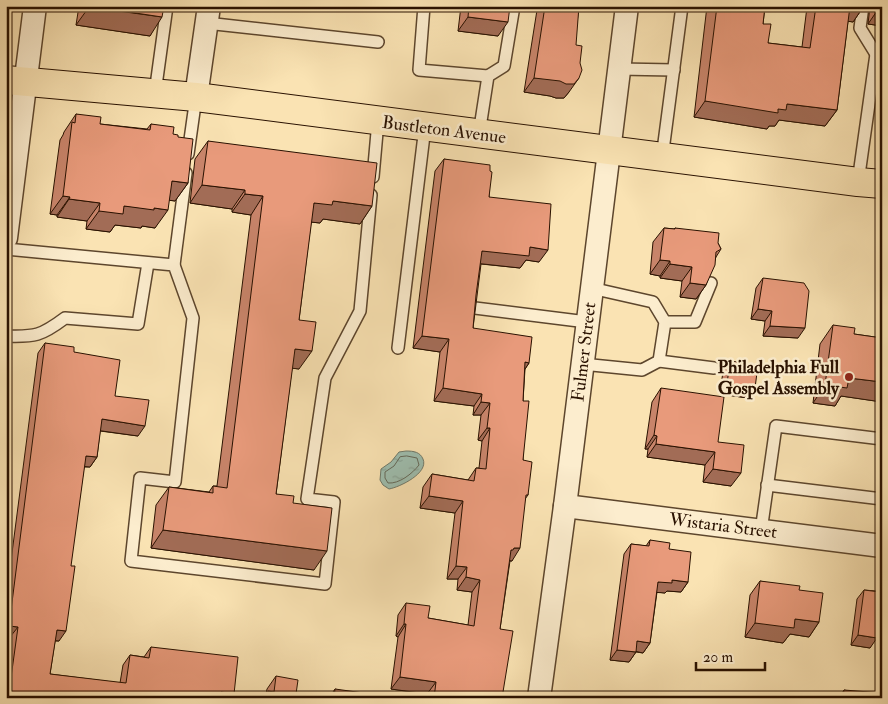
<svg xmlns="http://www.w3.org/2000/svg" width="888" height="704" font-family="'IM FELL Double Pica',serif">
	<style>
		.water { fill: url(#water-ripples); stroke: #6f7969 }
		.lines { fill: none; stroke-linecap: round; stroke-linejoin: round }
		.shore { stroke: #646858; stroke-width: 1 }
		.service-casing { stroke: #5d462d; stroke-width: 14 }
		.minor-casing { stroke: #5d462d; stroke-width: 25 }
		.primary-casing { stroke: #291100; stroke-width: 30 }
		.service { stroke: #fcedce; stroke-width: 11 }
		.minor { stroke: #fcedce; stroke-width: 22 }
		.primary { stroke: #fae3b3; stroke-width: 28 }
		.wall { fill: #c8846a; stroke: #291100 }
		.shaded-wall { fill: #a26c56; stroke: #291100 }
		.building { fill: #e89a7b; stroke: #291100 }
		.poi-dot { fill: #8f2418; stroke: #fcedce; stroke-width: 2 }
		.labels { text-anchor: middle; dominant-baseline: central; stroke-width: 5; stroke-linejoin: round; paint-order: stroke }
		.street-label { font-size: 18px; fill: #291100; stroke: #fcedce }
		.poi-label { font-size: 18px; font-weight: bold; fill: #291100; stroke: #fcedce; text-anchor: end }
	</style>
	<defs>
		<pattern id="water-ripples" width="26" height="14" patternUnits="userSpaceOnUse" patternTransform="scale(1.25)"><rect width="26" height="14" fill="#9ebeaf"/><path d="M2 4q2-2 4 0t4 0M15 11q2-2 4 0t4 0" fill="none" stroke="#88a295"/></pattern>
	</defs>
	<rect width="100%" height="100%" fill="#fae3b3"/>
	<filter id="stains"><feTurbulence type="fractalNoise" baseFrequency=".004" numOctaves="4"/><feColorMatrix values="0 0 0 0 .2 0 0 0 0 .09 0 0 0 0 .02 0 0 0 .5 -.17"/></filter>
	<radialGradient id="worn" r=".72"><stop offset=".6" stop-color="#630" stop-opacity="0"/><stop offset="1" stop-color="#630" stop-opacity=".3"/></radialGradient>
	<path class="water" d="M406 451C414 451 420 452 423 459 429 473 400 487 389 489L383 485 380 480 381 469 391 462 399 452Z"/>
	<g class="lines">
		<path class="shore" d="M407 456 417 458 419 465C412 474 399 484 388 483L385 478V472L394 466 400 457Z"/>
		<defs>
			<g id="service">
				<path d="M424 6 419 70 488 76"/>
				<path d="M863 6 860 28 876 54"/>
				<path d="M206 23 378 42"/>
				<path d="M619 69 674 70"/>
				<path d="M155 93 167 6"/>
				<path d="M479 134 488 76 504 66 514 6"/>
				<path d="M188 154 196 97"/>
				<path d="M662 158 682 6"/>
				<path d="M373 177 378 121"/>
				<path d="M858 182 876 54 882 55"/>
				<path d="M6 249 174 265 193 318 175 482 140 478 131 561 325 584 334 502 307 499 325 378 360 311 371 195"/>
				<path d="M174 265 186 173"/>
				<path d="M475 308 587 322"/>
				<path d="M665 322H695L711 283"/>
				<path d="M6 336C35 337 41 336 65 318L138 324 148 263"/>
				<path d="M398 348 425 127"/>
				<path d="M659 361 714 368"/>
				<path d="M582 364 642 370 659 361 665 322 653 302 591 288"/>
				<path d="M767 485 882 499"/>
				<path d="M761 531 776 426 882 439"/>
			</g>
			<g id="minor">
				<path d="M196 97 209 6"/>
				<path d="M6 238 35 6"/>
				<path d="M565 506 882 546"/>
				<path d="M539 698 565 506 627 6"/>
			</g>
			<path id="primary" d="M6 80 196 97 858 182 882 184"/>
		</defs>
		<use href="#service" class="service-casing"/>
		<use href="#minor" class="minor-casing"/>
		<use href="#primary" class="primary-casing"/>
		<use href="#service" class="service"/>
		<use href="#minor" class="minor"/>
		<use href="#primary" class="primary"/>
	</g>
	<g class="wall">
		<path d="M79 6H164L150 36 76 25Z"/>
		<path d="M461 6H510L498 36 458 31Z"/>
		<path d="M539 6H579L569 92 564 98H556L550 96 524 92 537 10Z"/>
		<path d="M707 6H765L763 24 768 43 802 47 807 7 803 6H864L853 22 848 21 837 110 825 126 779 120 775 126H769L767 129 694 117Z"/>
		<path d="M870 6H882V26L868 24Z"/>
		<path d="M76 114 100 124 147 129 151 124 178 137 188 183 175 201 169 200 155 228 142 226 141 228 115 225 110 232 86 229 87 221 57 217V215L50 214 60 140 63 135 64 132Z"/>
		<path d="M208 141 372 206 360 224 323 219 320 223 311 222 299 320V369L292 368 276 494 293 503 314 570 151 548 156 505 169 487 209 492 213 486H217L251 215 232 212V209L190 203 195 159Z"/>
		<path d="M444 159 490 171 489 197 539 262 526 260 520 268 481 264 473 328 529 363 525 369 523 401V460L528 495 525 499 512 561H510L500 629 502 698H427V694L391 689 398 637 396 636 398 615 406 603 428 618 468 625 472 592 457 590 458 579H447L455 513 420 508 423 487 432 474 468 480 476 468H479L482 441 478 440 481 415H473L474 406 434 401 440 352 413 348 435 171Z"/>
		<path d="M664 228 674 229 675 228 718 243 721 249 716 257 706 285 696 299 680 297 682 281 660 278V276L650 274 653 242Z"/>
		<path d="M763 278 798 338 763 336 765 321 751 319 756 288Z"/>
		<path d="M833 325 854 334 882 338V402L841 396 835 406 813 403 820 344Z"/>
		<path d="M45 343 74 352 115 396 138 436 100 431 97 457 90 467H84L59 641H55L50 674 120 683 123 665 130 655 144 657 151 647 234 694 231 698H6V667L10 637H6V599L38 353Z"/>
		<path d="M730 361 748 398 720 394 723 371Z"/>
		<path d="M661 388 718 442 731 486 703 482 705 465 647 457 648 449H645L652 402Z"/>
		<path d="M650 540 669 549 688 582 681 592 667 591 665 593 657 592 650 643 643 653 636 652 629 662 610 660 624 554 631 544 646 546Z"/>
		<path d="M760 581 799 590 819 622 809 637 790 634 783 643 745 637 750 595Z"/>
		<path d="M880 586H882V632H878L870 648 851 645 857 599 864 590 876 591Z"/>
		<path d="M276 676 296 694 321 698H264L266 694 267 689Z"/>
		<path d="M335 689 371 698H329Z"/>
		<path d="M844 690 882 698H839Z"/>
	</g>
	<g class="shaded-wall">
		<path d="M372 6H390L389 8Z"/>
		<path d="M849 6H864L853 22 839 20Z"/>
		<path d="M89 7 162 17 150 36 76 25Z"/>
		<path d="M879 8 882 9V26L868 24Z"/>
		<path d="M468 17 508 22 498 36 458 31Z"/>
		<path d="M6 24H10L6 29Z"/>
		<path d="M534 78H579L569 92 564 98H556L550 96 524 92Z"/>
		<path d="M705 101 778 109 787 104 837 110 825 126 779 120 775 126H769L767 129 694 117Z"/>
		<path d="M172 181 188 183 175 201 159 199Z"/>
		<path d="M202 185 245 190 232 209 190 203Z"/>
		<path d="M245 194 263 196 251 215 232 212Z"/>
		<path d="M63 196 70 197 57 215 50 214Z"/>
		<path d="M69 199 100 203 87 221 57 217Z"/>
		<path d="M333 201 372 206 360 224 323 219 320 223 301 221 314 203Z"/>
		<path d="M124 206 154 208 168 210 155 228 142 226 141 228 115 225 110 232 86 229 99 211Z"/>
		<path d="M530 247 548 250 539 262 526 260 520 268 474 263 482 251Z"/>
		<path d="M660 260 670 261 660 276 650 274Z"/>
		<path d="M670 264 692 267 682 281 660 278Z"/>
		<path d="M690 283 706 285 696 299 680 297Z"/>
		<path d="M758 309 772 311 765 321 751 319Z"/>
		<path d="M770 326 805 328 798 338 763 336Z"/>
		<path d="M422 336 449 339 440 352 413 348Z"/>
		<path d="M295 349 312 351 299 369 282 367Z"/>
		<path d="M525 362 529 363 521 375Z"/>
		<path d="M849 378 882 382V402L841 396 835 406 813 403 825 385Z"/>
		<path d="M727 384 755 388 748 398 720 394Z"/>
		<path d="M443 388 482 394 474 406 434 401Z"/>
		<path d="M481 402 490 403 481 415H473Z"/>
		<path d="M102 419 145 426 138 436 95 430Z"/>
		<path d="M487 428H490L482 441 478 440Z"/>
		<path d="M654 435 657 436 648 449H645Z"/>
		<path d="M656 444 715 452 705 465 647 457Z"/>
		<path d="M86 456 97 457 90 467 79 466Z"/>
		<path d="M713 469 741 473 731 486 703 482Z"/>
		<path d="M429 496 463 501 455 513 420 508Z"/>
		<path d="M163 530 327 551 314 570 151 548Z"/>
		<path d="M514 548H520L512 561 506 560 511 550Z"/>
		<path d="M456 566 467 567 458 579H447Z"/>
		<path d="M466 577 480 580 472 592 457 590Z"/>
		<path d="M672 580 688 582 681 592 667 591 665 593 651 592 658 582Z"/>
		<path d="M795 619 819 622 809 637 790 634 783 643 745 637 755 623Z"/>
		<path d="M879 621H882V632L872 631Z"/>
		<path d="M404 624H406L398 637 396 636Z"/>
		<path d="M9 626 18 627 10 637H6V629Z"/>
		<path d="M57 630 66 631 59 641 50 640Z"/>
		<path d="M858 635 877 638 870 648 851 645Z"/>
		<path d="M637 641 650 643 643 653 630 650Z"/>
		<path d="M617 650 636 652 629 662 610 660Z"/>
		<path d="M400 677 436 682 427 694 391 689Z"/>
		<path d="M9 692H13L9 698H6V695Z"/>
		<path d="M221 692 234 694 231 698H217Z"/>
		<path d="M36 695 55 698H35Z"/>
	</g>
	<g class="building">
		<path d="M6 6H12L10 24H6Z"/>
		<path d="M89 6H164L162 17Z"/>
		<path d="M469 6H510L508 22 468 17Z"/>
		<path d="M545 6H579L576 45 582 46 580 63 582 70 579 78 574 84H566L560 81 534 78Z"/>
		<path d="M717 6H765L763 24H771L768 43 810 48 816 6H850L837 110 787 104 786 110 778 109V113L705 101Z"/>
		<path d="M76 114 101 117 100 124 150 130 151 124 174 127 173 134 178 135V137L193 139 188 183 172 181 168 210 154 208V210L124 206 123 214 99 211 100 203 69 199 70 197 63 196 72 122 75 123Z"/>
		<path d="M208 141 377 163 372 206 333 201 332 205 314 203 299 320 316 322 312 351 295 349 276 494 294 496 293 503 332 508 327 551 163 530 169 487 213 493V486L227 488 263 196 245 194V190L202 185Z"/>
		<path d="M444 159 490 165V171L492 172 489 197 551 204 548 250 530 247 529 256 482 251 476 295 473 328 532 337 529 363 525 362 523 401H529L523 460 532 462 528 495H526L520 548H514L513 550H511L500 629 513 631 502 698H434L436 682 400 677 406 624H404L406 603 430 606 428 618 474 626 480 580 466 577 467 567 456 566 463 501 429 496 432 474 474 481 476 468 486 469 490 428H487L490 403 481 402 482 394 443 388 449 339 422 336Z"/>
		<path d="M664 228 675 229V228L719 233 718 243 721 249 716 252 715 265 706 285 690 283 692 267 670 264V261L660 260Z"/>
		<path d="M763 278 804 283 809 291 805 328 770 326 772 311 758 309Z"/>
		<path d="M833 325 855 328 854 334 882 338V382L849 378 847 388 825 385Z"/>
		<path d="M45 343 74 347V352L120 360 115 396 149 400 145 426 102 419 97 457 86 456 71 566H75L66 631 57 630 50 674 126 683 130 655 149 658 151 647 238 657 234 694 221 692 220 698H55L36 695V698H12L13 692H9L18 627 9 626Z"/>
		<path d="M730 361 758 365 755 388 727 384Z"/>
		<path d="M661 388 724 397 718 442 744 445 741 473 713 469 715 452 656 444 657 436 654 435Z"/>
		<path d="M650 540 670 543 669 549 691 552 688 582 672 580V583L658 582 650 643 637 641 636 652 617 650 631 544 649 546Z"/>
		<path d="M760 581 800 586 799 590 823 593 819 622 795 619 794 628 755 623Z"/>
		<path d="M880 586H882V621H879L877 638 858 635 864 590 880 592Z"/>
		<path d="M276 676 298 680 296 694 321 698H268V691L274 692Z"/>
		<path d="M335 689 371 694V698H334Z"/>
		<path d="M844 690 882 693V698H843Z"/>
		<path d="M603 694 627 698H602Z"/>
	</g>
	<circle class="poi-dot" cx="849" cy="377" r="5"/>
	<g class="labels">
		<g class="street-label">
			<text transform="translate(444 130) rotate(7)">Bustleton Avenue</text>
			<text transform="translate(584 352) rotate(-83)">Fulmer Street</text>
			<text transform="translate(723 526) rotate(7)">Wistaria Street</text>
		</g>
		<g class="poi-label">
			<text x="839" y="367">Philadelphia Full<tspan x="839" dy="21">Gospel Assembly</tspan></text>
		</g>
	</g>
	<rect width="888" height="704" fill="none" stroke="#fae3b3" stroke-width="25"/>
	<rect x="8" y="8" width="873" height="689" fill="none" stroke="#291100" stroke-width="2.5"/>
	<rect x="12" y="12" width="863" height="679" fill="none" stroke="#291100"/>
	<path d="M696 662v8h69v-8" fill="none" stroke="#291100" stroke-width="2.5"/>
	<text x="703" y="662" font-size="15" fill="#291100" stroke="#fcedce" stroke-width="4" paint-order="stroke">20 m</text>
	<rect width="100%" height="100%" filter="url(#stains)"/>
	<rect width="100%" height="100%" fill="url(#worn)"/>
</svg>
